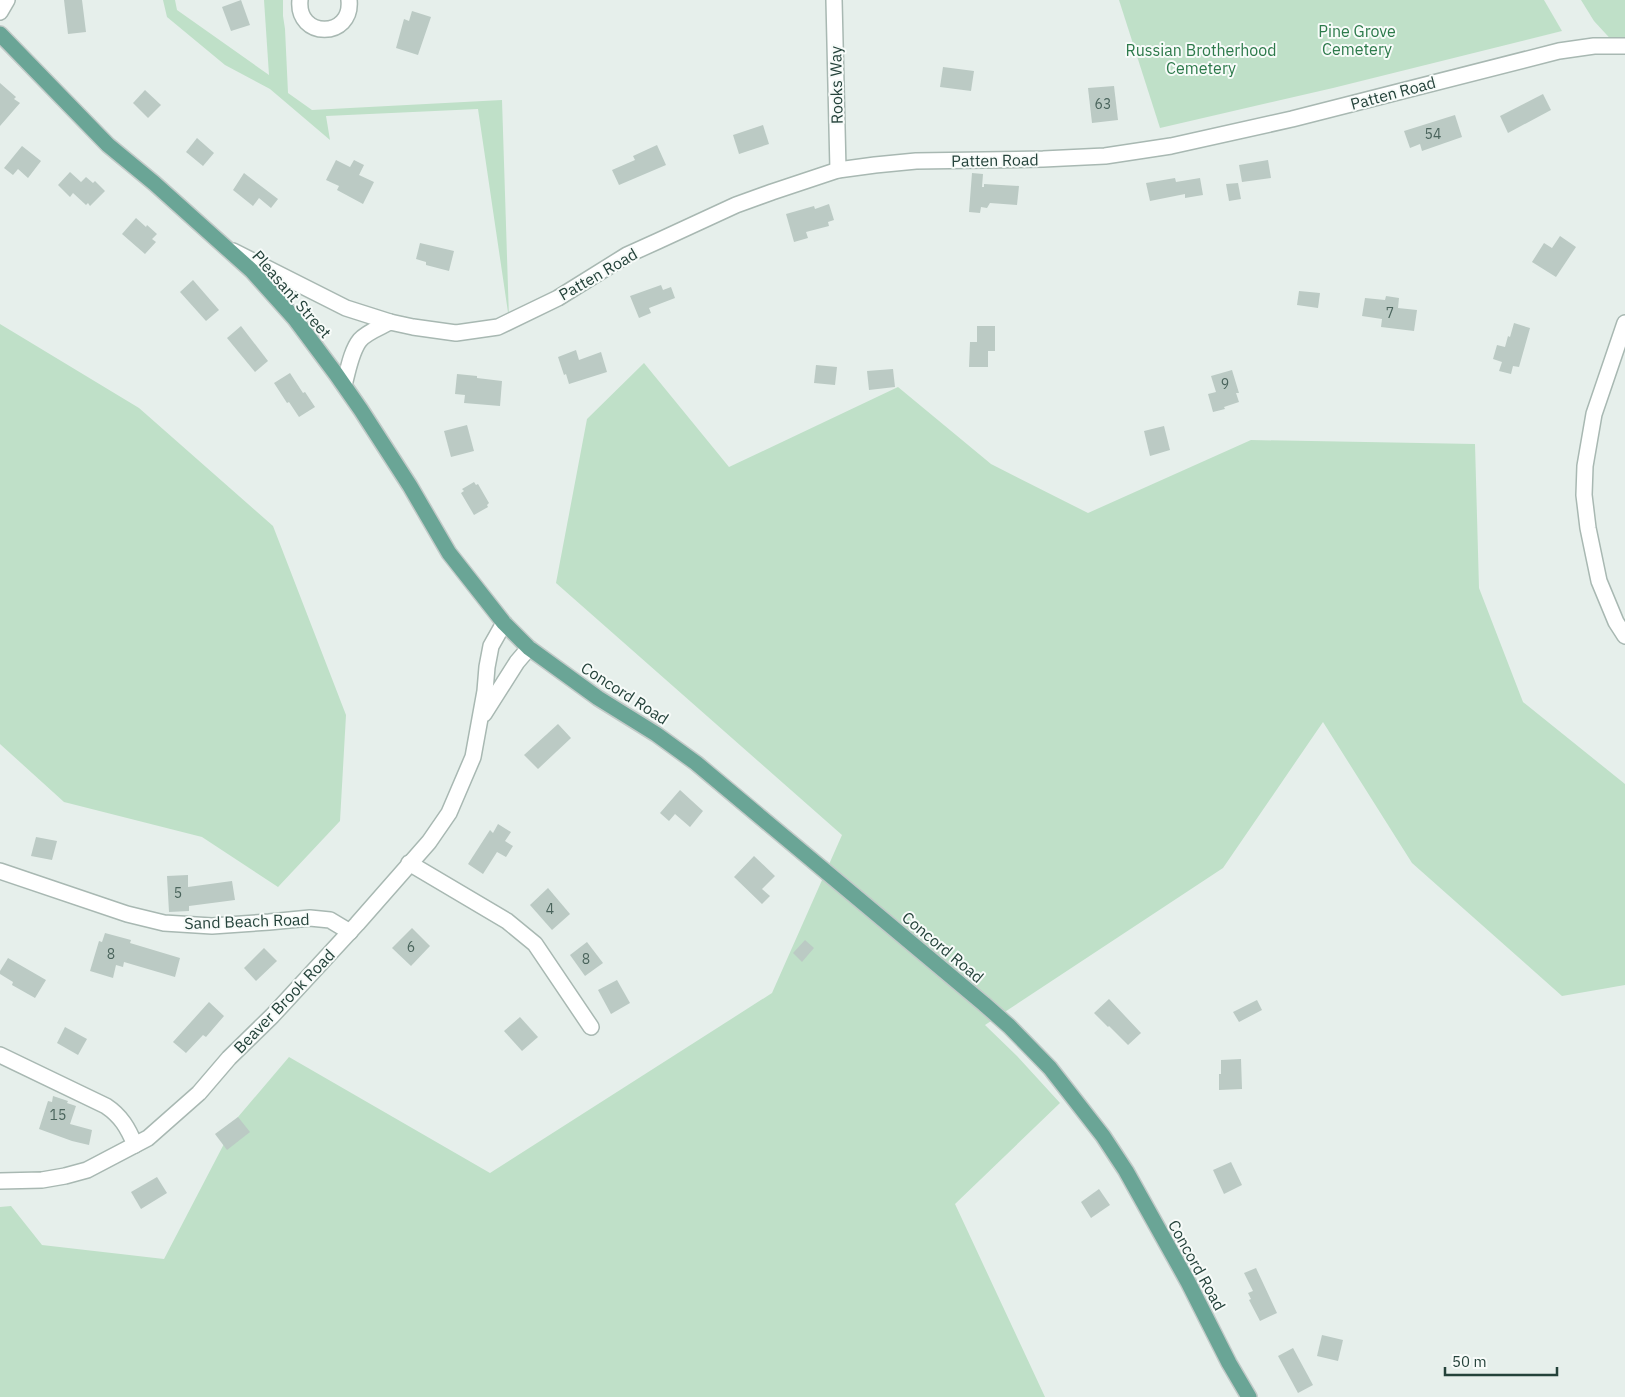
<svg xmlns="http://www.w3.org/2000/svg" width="1625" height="1397" font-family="'IBM Plex Sans',sans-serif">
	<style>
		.green { fill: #bfe0c8 }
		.building { fill: #bbcac4 }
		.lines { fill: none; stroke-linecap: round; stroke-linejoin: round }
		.minor-casing { stroke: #a8b8b2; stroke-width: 18 }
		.major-casing { stroke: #c2cac8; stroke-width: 18 }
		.minor { stroke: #fff; stroke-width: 15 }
		.major { stroke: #6aa596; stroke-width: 15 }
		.labels { text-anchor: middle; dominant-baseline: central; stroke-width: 4; stroke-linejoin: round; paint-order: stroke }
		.number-label { font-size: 14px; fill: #4a645c }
		.park-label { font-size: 16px; fill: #2d7a4b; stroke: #f7fbf9 }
		.street-label { font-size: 16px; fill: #24423a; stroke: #f7fbf9 }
	</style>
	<rect width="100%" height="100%" fill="#e6efeb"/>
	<g class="green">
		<path d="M163 0H175L177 10 269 75 264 0H283V16L285 29 288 93 312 110 502 100 509 319 478 109 326 116 330 140 270 89 225 65 167 17Z"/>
		<path d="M1119 0H1544L1562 31 1333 88 1160 128Z"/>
		<path d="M1581 0H1625V46H1617L1594 21Z"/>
		<path d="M0 324 139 408 273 526 346 715 340 821 278 887 202 837 64 802 0 744Z"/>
		<path d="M644 363 729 467 898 387 991 464 1088 513 1251 440 1475 444 1479 588 1523 702 1625 784V985L1562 996 1412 863 1323 722 1223 868 985 1025 1017 1056 1060 1103 955 1204 1045 1397H0V1207L11 1206 42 1245 164 1259 238 1117 289 1057 490 1173 772 993 842 835 556 583 587 419Z"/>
	</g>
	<g class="building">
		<path d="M64 0H82L86 32 68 34Z"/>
		<path d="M241 0 250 25 231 31 222 7Z"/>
		<path d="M412 11 431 17 418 55 396 48 404 19 409 21Z"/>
		<path d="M943 67 974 71 971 91 940 87Z"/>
		<path d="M0 83 16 97 14 99 20 103 0 126Z"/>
		<path d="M1114 86 1118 120 1092 123 1088 88Z"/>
		<path d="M145 90 161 105 148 118 133 103Z"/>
		<path d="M1543 94 1551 110 1508 133 1500 116Z"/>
		<path d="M1455 115 1462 137 1422 151 1420 144 1410 148 1404 131Z"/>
		<path d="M763 125 769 144 739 154 733 135Z"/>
		<path d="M197 138 214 153 203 166 186 152Z"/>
		<path d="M657 145 666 165 619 185 612 170 635 160 633 156Z"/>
		<path d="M22 146 41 161 28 178 18 169 13 175 4 168Z"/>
		<path d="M336 160 350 167 354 160 364 165 359 175 374 182 363 204 337 190 339 186 326 180Z"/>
		<path d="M1268 160 1271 178 1242 182 1239 165Z"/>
		<path d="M70 172 81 182 86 177 93 183 95 181 105 191 90 206 88 203 86 205 73 193 70 197 58 185Z"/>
		<path d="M244 173 278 199 271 208 259 198 253 206 233 190Z"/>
		<path d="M972 173 983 174 982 187H984V184L1019 186 1017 205 990 203 987 208 981 207 980 213 969 212Z"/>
		<path d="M1175 178 1176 182 1200 178 1203 195 1185 198V194L1150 201 1146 183Z"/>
		<path d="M1238 183 1241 199 1229 201 1226 184Z"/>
		<path d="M829 204 834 220 828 222 829 226 806 232 808 238 794 242 786 214 814 206 815 209Z"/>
		<path d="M136 218 146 227 147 225 157 234 152 239 156 242 145 254 122 234Z"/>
		<path d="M1560 236 1576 247 1556 277 1532 262 1544 243 1552 248Z"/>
		<path d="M420 243 454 251 449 271 426 265V262L416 259Z"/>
		<path d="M193 280 219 310 206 321 180 292Z"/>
		<path d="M661 285 663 290 671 287 675 298 649 308 651 313 639 318 630 296Z"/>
		<path d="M1299 291 1320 293 1318 308 1297 305Z"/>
		<path d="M1386 296 1399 298 1398 308 1417 310 1414 331 1381 327 1382 319 1362 316 1365 298 1385 300Z"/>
		<path d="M1514 323 1530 328 1519 367 1513 366 1511 374 1499 371 1502 362 1493 359 1497 345 1505 347 1508 336 1510 337Z"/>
		<path d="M241 326 268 361 255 372 227 338Z"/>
		<path d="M977 326H995V351H988V367H969L970 342H977Z"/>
		<path d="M576 350 579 360 601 352 607 372 569 384 566 374 564 375 558 357Z"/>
		<path d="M816 365 837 367 835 385 814 383Z"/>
		<path d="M893 369 895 387 869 390 867 371Z"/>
		<path d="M1232 370 1239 393H1236L1239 402 1224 407 1225 409 1213 412 1208 394 1216 392 1211 376Z"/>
		<path d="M290 373 303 393 305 392 315 407 299 417 289 402 287 403 274 383Z"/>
		<path d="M457 374 477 376V378L502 381 500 406 464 403 465 395 455 394Z"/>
		<path d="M467 425 474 451 451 457 444 431Z"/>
		<path d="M1164 426 1170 450 1150 456 1144 431Z"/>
		<path d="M474 482 476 485 478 484 489 503 487 505 488 507 474 515 461 493 464 491 462 489Z"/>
		<path d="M558 724 571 738 538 769 524 755Z"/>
		<path d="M680 790 703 811 690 827 675 814 669 821 660 813Z"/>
		<path d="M498 824 511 832 505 841 513 846 506 857 497 852 483 874 468 864 490 830 493 833Z"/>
		<path d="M36 837 57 841 52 860 31 856Z"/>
		<path d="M754 856 775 876 762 889 770 896 762 904 734 877Z"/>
		<path d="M188 875V887L232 881 235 900 189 906V911L169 912 167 876Z"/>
		<path d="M548 888 570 914 552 930 530 905Z"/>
		<path d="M412 928 430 946 411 966 392 948Z"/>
		<path d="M105 933 131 940 130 943 180 958 175 977 124 962 123 967 116 965 113 978 90 971 99 941 102 942Z"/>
		<path d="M805 940 814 948 802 962 793 953Z"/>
		<path d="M587 942 603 963 585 976 570 955Z"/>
		<path d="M264 948 277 961 256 981 244 968Z"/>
		<path d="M8 958 46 980 35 998 12 985 13 982 0 974V971Z"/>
		<path d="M617 980 630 1003 611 1014 598 990Z"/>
		<path d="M1109 999 1141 1033 1128 1045 1109 1026 1108 1027 1094 1013Z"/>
		<path d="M1257 1000 1262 1010 1239 1022 1233 1012Z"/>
		<path d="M209 1002 224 1016 206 1037 203 1035 186 1053 173 1042Z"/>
		<path d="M520 1017 538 1037 522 1051 504 1031Z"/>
		<path d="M65 1027 87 1039 78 1055 57 1043Z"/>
		<path d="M1241 1059 1242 1089 1219 1090V1074H1221V1060Z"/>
		<path d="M53 1096 68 1101 67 1103 76 1106 70 1124 92 1130 89 1145 72 1141 39 1129 48 1101 52 1102Z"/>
		<path d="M238 1117 250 1132 227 1150 215 1134Z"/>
		<path d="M1231 1162 1242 1185 1224 1194 1213 1170Z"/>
		<path d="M157 1177 167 1193 141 1209 131 1192Z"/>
		<path d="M1099 1189 1110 1205 1091 1218 1081 1202Z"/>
		<path d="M1256 1268 1277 1313 1260 1321 1249 1300 1251 1299 1248 1293 1253 1291 1244 1273Z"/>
		<path d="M1322 1335 1343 1340 1338 1361 1317 1356Z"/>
		<path d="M1293 1348 1313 1385 1298 1393 1278 1356Z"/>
	</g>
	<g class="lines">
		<defs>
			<g id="minor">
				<path d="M300 0C296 39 353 39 349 0"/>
				<path d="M834 0 838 170"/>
				<path d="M0 12 7 0"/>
				<path d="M233 251 346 308 390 322"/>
				<path d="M1625 323 1594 414 1585 466 1584 495 1588 528 1599 581 1616 622 1625 636"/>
				<path d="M344 385C348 371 351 351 360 340 367 332 381 327 390 322L413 327 456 333 498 327 558 298 627 255 658 241 736 205 772 192 838 170 875 165 916 161 1043 159 1105 156 1171 146 1292 119 1559 51 1594 46H1625"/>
				<path d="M484 714 517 662 529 648"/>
				<path d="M409 863 507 921 535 944 591 1027"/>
				<path d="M0 871 127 914 164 923 212 926 269 922 310 918 330 920 350 932"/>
				<path d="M0 1055 106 1106C121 1116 128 1128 135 1145"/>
				<path d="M0 1181 42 1180 65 1176 87 1170 148 1138 199 1093 229 1058 272 1016 357 924 429 842 449 813 473 757 485 691 487 667 491 646 504 623"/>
			</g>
			<path id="major" d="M0 34 108 145 154 183 252 271 295 319 336 374 361 410 410 486 449 553 504 623 529 648 598 698 656 734 696 763 984 1004 1009 1026 1050 1068 1103 1136 1126 1171 1188 1282 1229 1363 1249 1397"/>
		</defs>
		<use href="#minor" class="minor-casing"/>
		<use href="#major" class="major-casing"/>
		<use href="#minor" class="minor"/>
		<use href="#major" class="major"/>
	</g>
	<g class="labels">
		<g class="number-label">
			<text x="1103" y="104">63</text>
			<text x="1433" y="134">54</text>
			<text x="1390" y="313">7</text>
			<text x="1225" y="384">9</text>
			<text x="178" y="893">5</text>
			<text x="550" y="909">4</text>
			<text x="411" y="947">6</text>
			<text x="111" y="954">8</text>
			<text x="586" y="959">8</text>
			<text x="58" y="1115">15</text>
		</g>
		<g class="park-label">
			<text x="1357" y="31">Pine Grove<tspan x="1357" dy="18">Cemetery</tspan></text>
			<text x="1201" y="50">Russian Brotherhood<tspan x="1201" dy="18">Cemetery</tspan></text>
		</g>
		<g class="street-label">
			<text transform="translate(836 85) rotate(-91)">Rooks Way</text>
			<text transform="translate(1393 93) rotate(-15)">Patten Road</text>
			<text transform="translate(995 160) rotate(-1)">Patten Road</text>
			<text transform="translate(598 274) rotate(-30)">Patten Road</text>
			<text transform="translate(292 294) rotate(49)">Pleasant Street</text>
			<text transform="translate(625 693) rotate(33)">Concord Road</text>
			<text transform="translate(247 921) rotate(-2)">Sand Beach Road</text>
			<text transform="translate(943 947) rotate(40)">Concord Road</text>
			<text transform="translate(284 1001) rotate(-46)">Beaver Brook Road</text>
			<text transform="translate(1197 1265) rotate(61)">Concord Road</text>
		</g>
	</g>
	<path d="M1445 1367v8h112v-8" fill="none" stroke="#24423a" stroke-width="2.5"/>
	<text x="1452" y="1367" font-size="15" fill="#24423a" stroke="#f7fbf9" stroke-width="4" paint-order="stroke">50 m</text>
</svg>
